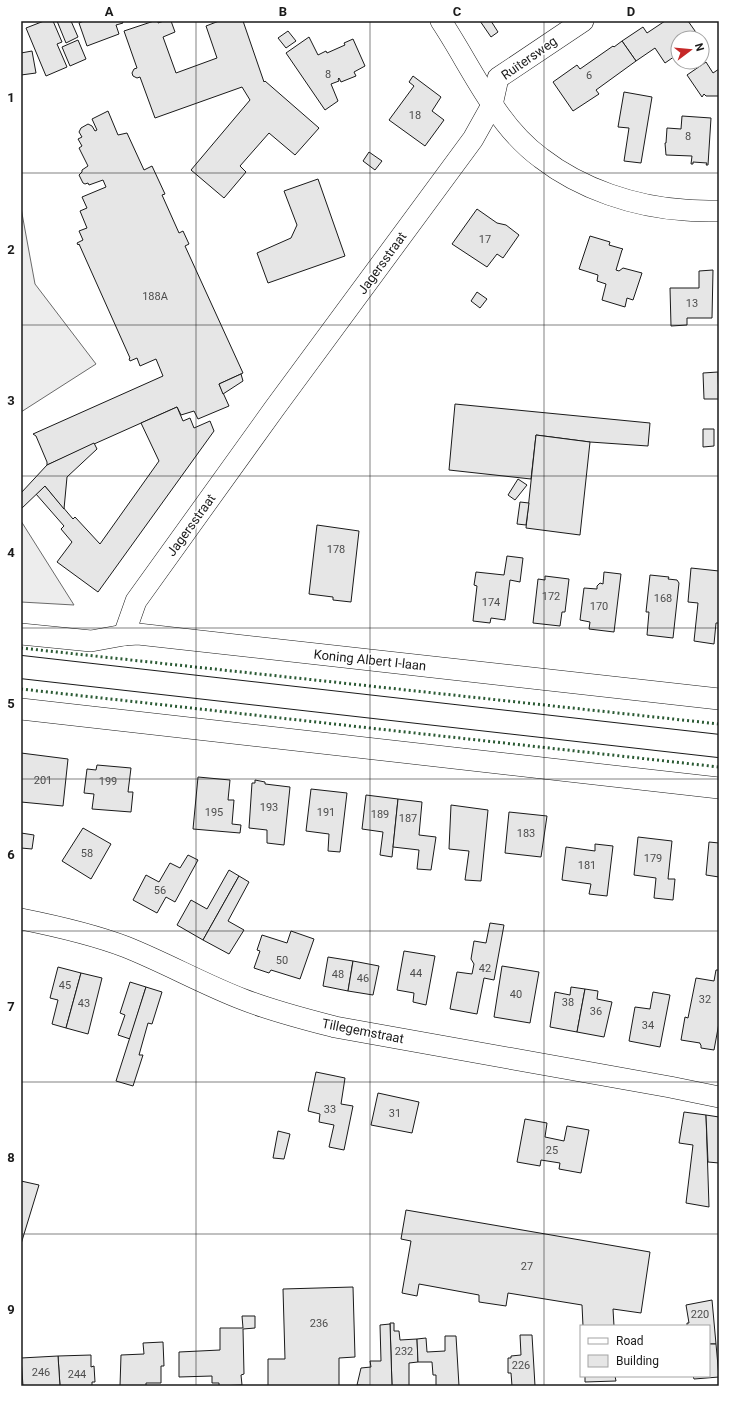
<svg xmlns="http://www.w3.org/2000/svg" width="740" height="1407" font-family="Roboto,sans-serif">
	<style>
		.built { fill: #ededed; stroke: #6a6a6a }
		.building { fill: #e6e6e6; stroke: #1a1a1a }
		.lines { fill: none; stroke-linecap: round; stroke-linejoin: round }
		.minor-casing { stroke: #1a1a1a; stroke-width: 22 }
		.secondary-casing { stroke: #1a1a1a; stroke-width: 24 }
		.minor { stroke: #fff; stroke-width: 21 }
		.secondary { stroke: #fff; stroke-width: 22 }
		.hedge { stroke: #2b5a34; stroke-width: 3; stroke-dasharray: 2 3; stroke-linecap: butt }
		.grid { fill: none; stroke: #1a1a1a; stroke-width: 1; stroke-opacity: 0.55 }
		.labels { text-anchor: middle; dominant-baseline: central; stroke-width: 3; stroke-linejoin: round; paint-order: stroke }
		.number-label { font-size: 11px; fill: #4d4d4d }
		.street-label { font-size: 13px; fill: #1a1a1a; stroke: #fff }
		.neatline { fill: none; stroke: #1a1a1a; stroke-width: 1.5 }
		.grid-label { font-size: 13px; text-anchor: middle; font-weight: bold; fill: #1a1a1a }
	</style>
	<rect width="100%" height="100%" fill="#fff"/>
	<g class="built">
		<path d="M21 208 35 284 96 364 21 412Z"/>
		<path d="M21 521 74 605 21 602Z"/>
	</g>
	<g class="building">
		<path d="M44 21H53L62 42 57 44 67 67 46 76 26 28Z"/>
		<path d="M57 21H71L78 37 66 43Z"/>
		<path d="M84 21H122L123 23 116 25 119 34 87 46 79 23Z"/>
		<path d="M154 21H158V23L164 21H171L175 32 163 37 176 73 217 58 206 26 219 21H243L264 82 265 81 319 128 295 155 269 133 240 166 246 172 224 198 191 170 250 100 242 87 155 118 140 77 137 78 133 76 132 73 134 69 137 68 124 31Z"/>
		<path d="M480 21H491L498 32 491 37Z"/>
		<path d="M665 21H688L700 38H678V54L665 63 655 48 636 61 622 41 643 27 647 33Z"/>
		<path d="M288 31 296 41 286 48 278 38Z"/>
		<path d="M309 37 318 55 326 51 327 53 345 45 344 43 353 39 365 66 354 72 356 76 341 82 339 78 338 79 339 81 331 84 338 101 325 110 286 53Z"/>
		<path d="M78 40 86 59 70 66 62 47Z"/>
		<path d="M622 41 636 61 596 90 599 94 573 111 553 82 577 65 580 69 613 46 614 47Z"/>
		<path d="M32 51 36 73 21 75V53Z"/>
		<path d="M706 62 713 73 719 69V96H706L704 94 702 97 687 75Z"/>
		<path d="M413 76 441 97 432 111 444 120 425 146 389 120 414 86 409 82Z"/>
		<path d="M624 92 652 97 641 163 624 161 629 128 618 127Z"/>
		<path d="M108 111 118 135 127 133 144 170 152 166 165 194 162 195 179 233 183 231 189 244 185 246 243 373 219 384 229 406 198 419 194 411 181 415 177 407 47 465V462L36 436 33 434 163 376 156 359 140 366 137 358 130 361 129 359 130 358 79 244 78 245 77 243 83 240 79 231 87 228 80 211 87 208 82 197 106 187 103 180 89 185 88 183 85 184 83 183 79 175 82 172V170L88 166 79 148 82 146 78 139 82 137 79 132 81 128 88 124 92 126 95 131 97 130 92 119Z"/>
		<path d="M682 116 711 118 708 165H706L707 163 693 162V164H691L692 156 666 155 665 143H666L667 128 681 129Z"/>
		<path d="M369 152 382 161 375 170 363 161Z"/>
		<path d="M318 179 345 256 268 283 257 253 291 238 297 225 284 191Z"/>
		<path d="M477 209 497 223 506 225 519 235 503 258 497 254 487 267 452 244Z"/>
		<path d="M590 236 610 242 609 245 623 249 622 250 616 270 619 271 623 268 642 273 633 300 627 298 625 307 602 300 606 284 597 281 598 275 579 269Z"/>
		<path d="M713 270 712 318H687V325L671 326 670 288H699V271Z"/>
		<path d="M477 292 487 299 480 308 471 301Z"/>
		<path d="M718 372 719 399H704L703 373Z"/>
		<path d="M241 374 243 381 223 394 219 384Z"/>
		<path d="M455 404 650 423 648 446 590 442 536 435 531 479 449 470Z"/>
		<path d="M177 407 183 421 190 418 194 428 210 421 214 431 98 592 57 562 72 542 61 529 64 526 36 494 45 486 73 519 75 517 100 544 159 461 141 423Z"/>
		<path d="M703 429H714V446L703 447Z"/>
		<path d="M536 435 590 442 580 535 526 528Z"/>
		<path d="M94 443 97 449 67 477 64 509 45 486 21 509V493L47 465Z"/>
		<path d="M518 479 527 485 515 500 508 495Z"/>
		<path d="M520 502 529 503 526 525 517 524Z"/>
		<path d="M317 525 359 531 351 602 333 600V597L309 594Z"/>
		<path d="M507 556 523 558 520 582 510 580 505 620 491 618 490 623 473 621 477 586 474 585 476 572 504 575Z"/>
		<path d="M691 568 719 571V623H716L714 644 694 641 698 603 688 602Z"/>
		<path d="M604 572 621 574 614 632 589 629 590 622 580 620 584 588 597 589V586L600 583 603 584Z"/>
		<path d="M650 575 669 577 668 579 677 580 679 583 673 638 647 635 649 612H646Z"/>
		<path d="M545 576 569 579 565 612H562L560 626 533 623 538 579 545 580Z"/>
		<path d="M21 753 68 759 63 806 21 802Z"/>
		<path d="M97 765 131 768 128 792H133L131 812 92 809 94 794 84 793 87 769 96 770Z"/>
		<path d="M198 777 230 780 228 800H234L232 824 241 825 240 833 193 829Z"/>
		<path d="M255 780 265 782V784L290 787 284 845 267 843V830L249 828 252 783H255Z"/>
		<path d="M311 789 347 793 340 852 328 851 329 834 306 831Z"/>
		<path d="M366 795 398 799 392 857 380 855 383 832 362 829Z"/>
		<path d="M398 799 422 802 419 835 436 837 431 870 417 869 419 850 393 847Z"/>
		<path d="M451 805 488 810 481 881 465 880 469 851 449 849Z"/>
		<path d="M509 812 547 816 541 857 505 853Z"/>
		<path d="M83 828 111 844 91 879 62 861Z"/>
		<path d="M21 833 34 835 32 849 21 848Z"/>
		<path d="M638 837 672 841 668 879H675L673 900 654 898 656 878 634 875Z"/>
		<path d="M709 842 719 843V877L706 875Z"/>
		<path d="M595 844 613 846 607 896 589 894 591 884 562 880 566 847 595 851Z"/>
		<path d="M188 855 198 860 175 902 166 897 157 913 133 900 146 875 159 882 170 863 180 868Z"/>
		<path d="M229 870 239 876 203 940 177 925 191 900 207 909Z"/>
		<path d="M239 876 249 882 228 921 244 930 229 954 203 940Z"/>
		<path d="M490 923 504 925 494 980 484 978 477 1014 450 1009 457 972 472 974 474 964 471 959 474 941 486 943Z"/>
		<path d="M291 931 314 939 300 979 271 970 269 973 254 968 260 951 257 950 262 935 287 943Z"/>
		<path d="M404 951 435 956 426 1005 413 1002 414 993 397 990Z"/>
		<path d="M328 957 353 961 348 991 323 986Z"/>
		<path d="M353 961 379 966 373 995 348 991Z"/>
		<path d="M502 966 539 972 530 1023 494 1017Z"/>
		<path d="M58 967 81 973 66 1028 52 1024 58 1000 50 998Z"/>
		<path d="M716 970H719V1023L714 1050 701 1048V1045L700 1044V1043L681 1040 685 1017 688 1018 696 978 714 981Z"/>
		<path d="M81 973 102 978 88 1034 66 1028Z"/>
		<path d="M130 982 146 987 130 1039 118 1035 125 1015 120 1013Z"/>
		<path d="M146 987 162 992 152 1024 148 1023 139 1055H143L133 1086 116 1081Z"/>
		<path d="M571 987 585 989 577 1032 550 1027 555 992 570 995Z"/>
		<path d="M585 989 598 991 597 999 612 1002 604 1037 577 1032Z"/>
		<path d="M653 992 670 995 660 1047 629 1041 635 1007 650 1009Z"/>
		<path d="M316 1072 345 1078 341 1104 353 1106 344 1150 329 1147 334 1125 319 1122 320 1114 308 1111Z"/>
		<path d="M378 1093 419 1102 412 1133 371 1125Z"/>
		<path d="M684 1112 706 1115 709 1207 686 1203 693 1145 679 1143Z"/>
		<path d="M706 1115 719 1117V1163L708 1162Z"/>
		<path d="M525 1119 547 1123 545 1137 564 1141 567 1126 589 1130 581 1173 559 1169 560 1163 541 1160 540 1166 517 1162Z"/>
		<path d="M278 1131 290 1134 284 1159 273 1158Z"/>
		<path d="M21 1181 39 1185 21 1244Z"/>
		<path d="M406 1210 650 1252 641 1313 613 1309 614 1326H583L582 1305 508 1293 506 1306 479 1302V1295L419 1284 417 1296 402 1293 411 1241 401 1239Z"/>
		<path d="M353 1287 355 1357 339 1358V1386H268V1359H285L283 1289Z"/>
		<path d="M712 1300 716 1344H709V1326H687V1323H689L686 1305Z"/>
		<path d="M242 1316H255V1328L243 1329 244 1374 241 1375 242 1385 219 1386V1383H212V1376L179 1377V1352L220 1350V1328H243Z"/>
		<path d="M390 1323H394V1331H399L400 1340 417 1339 418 1362 409 1363V1386H392Z"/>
		<path d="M390 1324 392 1386 357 1385 361 1368 371 1367 370 1361H381L380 1325Z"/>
		<path d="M520 1335H532L535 1386H512L511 1373H508V1358H511V1356L521 1355Z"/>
		<path d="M445 1336H456L459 1386H436V1375H433L432 1362H418L417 1339 426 1338 427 1352 445 1351Z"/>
		<path d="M163 1342 164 1366H161V1383H146V1386H120L121 1355 144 1354 143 1343Z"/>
		<path d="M709 1344H716L719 1377 694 1379 693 1376H709Z"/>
		<path d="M91 1355V1367L94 1366 95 1382H92V1386H60L58 1356Z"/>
		<path d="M58 1356 60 1386H23L21 1358Z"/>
		<path d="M585 1376H615L616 1381 585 1382Z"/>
	</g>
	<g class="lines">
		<defs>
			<g id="minor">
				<path d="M441 21C459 48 474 78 492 104 505 124 522 144 541 158 581 189 635 207 685 210 697 211 708 211 719 211"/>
				<path d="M21 634 91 641 124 635 138 634 719 699"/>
				<path d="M124 635 136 601 274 409 473 139 492 105 498 78 583 21"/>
				<path d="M21 709 719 788"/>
				<path d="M21 919C56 926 92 934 126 947 166 963 203 984 242 999 272 1011 304 1019 335 1027L670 1087 719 1097"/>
			</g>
			<path id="secondary" d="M21 667 719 746"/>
		</defs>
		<use href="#minor" class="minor-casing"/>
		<use href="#secondary" class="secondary-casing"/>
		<use href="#minor" class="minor"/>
		<use href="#secondary" class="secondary"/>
		<g class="hedge">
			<path d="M21 648 719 724"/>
			<path d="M21 689 719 767"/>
		</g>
	</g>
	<path class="grid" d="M196 21V1386M370 21V1386M544 21V1386M21 173H719M21 325H719M21 476H719M21 628H719M21 779H719M21 931H719M21 1082H719M21 1234H719"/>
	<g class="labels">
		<g class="number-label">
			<text x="328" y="74">8</text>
			<text x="589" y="75">6</text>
			<text x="415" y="115">18</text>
			<text x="688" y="136">8</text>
			<text x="485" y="239">17</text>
			<text x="155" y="296">188A</text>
			<text x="692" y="303">13</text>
			<text x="336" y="549">178</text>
			<text x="551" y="596">172</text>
			<text x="663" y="598">168</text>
			<text x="491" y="602">174</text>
			<text x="599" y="606">170</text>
			<text x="43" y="780">201</text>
			<text x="108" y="781">199</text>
			<text x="269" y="807">193</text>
			<text x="214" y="812">195</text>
			<text x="326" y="812">191</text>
			<text x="380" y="814">189</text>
			<text x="408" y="818">187</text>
			<text x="526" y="833">183</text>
			<text x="87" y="853">58</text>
			<text x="653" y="858">179</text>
			<text x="587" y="865">181</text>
			<text x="160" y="890">56</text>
			<text x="282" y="960">50</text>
			<text x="485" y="968">42</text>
			<text x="416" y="973">44</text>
			<text x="338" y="974">48</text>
			<text x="363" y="978">46</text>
			<text x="65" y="985">45</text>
			<text x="516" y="994">40</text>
			<text x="705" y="999">32</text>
			<text x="568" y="1002">38</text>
			<text x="84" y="1003">43</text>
			<text x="596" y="1011">36</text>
			<text x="648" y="1025">34</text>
			<text x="330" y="1109">33</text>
			<text x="395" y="1113">31</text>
			<text x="552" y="1150">25</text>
			<text x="527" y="1266">27</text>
			<text x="700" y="1314">220</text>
			<text x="319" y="1323">236</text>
			<text x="404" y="1351">232</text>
			<text x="521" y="1365">226</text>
			<text x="41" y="1372">246</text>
			<text x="77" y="1374">244</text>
		</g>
		<g class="street-label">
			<text transform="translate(529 58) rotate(-35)">Ruitersweg</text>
			<text transform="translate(382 263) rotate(-54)">Jagersstraat</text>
			<text transform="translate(191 525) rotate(-54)">Jagersstraat</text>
			<text transform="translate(370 660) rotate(6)">Koning Albert I-laan</text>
			<text transform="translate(363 1031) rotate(11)">Tillegemstraat</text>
		</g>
	</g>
	<rect width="740" height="1407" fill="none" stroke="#ffffff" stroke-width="44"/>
	<rect x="580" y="1325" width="130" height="52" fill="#ffffff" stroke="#a3a3a3"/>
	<rect x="588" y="1338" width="20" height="6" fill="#ffffff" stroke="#a3a3a3"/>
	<text x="616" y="1345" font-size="12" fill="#1a1a1a">Road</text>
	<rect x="588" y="1355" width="20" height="12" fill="#e6e6e6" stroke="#a3a3a3"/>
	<text x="616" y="1365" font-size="12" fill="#1a1a1a">Building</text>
	<g transform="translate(690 50) rotate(74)"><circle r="19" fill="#ffffff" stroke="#a3a3a3"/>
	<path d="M0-3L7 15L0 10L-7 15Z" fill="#c62828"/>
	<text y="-6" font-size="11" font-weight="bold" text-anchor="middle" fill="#1a1a1a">N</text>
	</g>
	<rect x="22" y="22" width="696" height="1363" class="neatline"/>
	<g class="grid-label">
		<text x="109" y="16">A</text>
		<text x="283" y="16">B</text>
		<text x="457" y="16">C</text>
		<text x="631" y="16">D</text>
		<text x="11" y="102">1</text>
		<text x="11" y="254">2</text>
		<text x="11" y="405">3</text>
		<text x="11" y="557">4</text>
		<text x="11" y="708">5</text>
		<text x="11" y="859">6</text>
		<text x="11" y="1011">7</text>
		<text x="11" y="1162">8</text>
		<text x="11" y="1314">9</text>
	</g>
</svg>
